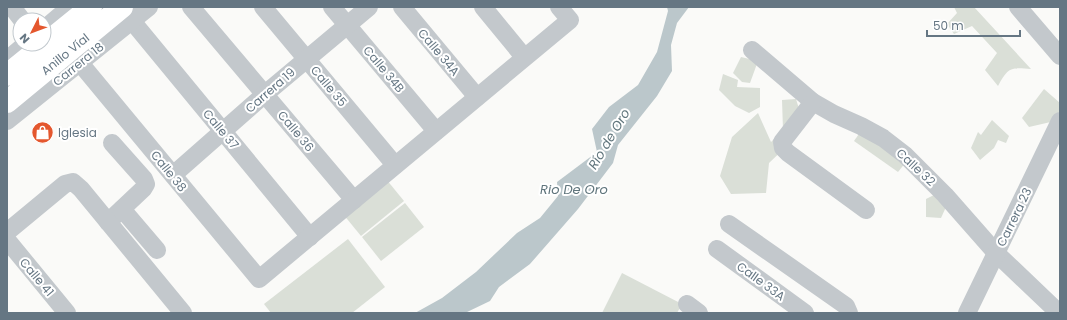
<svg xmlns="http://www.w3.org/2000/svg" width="1067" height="320" font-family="Poppins,sans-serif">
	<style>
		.green { fill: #dadfd7 }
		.water { fill: #bbc7cb }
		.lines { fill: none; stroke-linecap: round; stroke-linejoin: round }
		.highway-casing { stroke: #b4b9bd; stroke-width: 24 }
		.minor { stroke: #c3c8cc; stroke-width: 18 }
		.highway { stroke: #fff; stroke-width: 22 }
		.labels { text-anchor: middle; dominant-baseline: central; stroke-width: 4; stroke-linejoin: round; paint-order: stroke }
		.street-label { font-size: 12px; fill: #657683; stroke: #fff }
		.poi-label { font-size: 12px; fill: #657683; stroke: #fff; text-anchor: start }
		.water-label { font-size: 13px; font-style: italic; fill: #60757c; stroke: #fff }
	</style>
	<rect width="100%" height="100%" fill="#fafaf8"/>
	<g class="green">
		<path d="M954 7H974L1031 69C1011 67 1008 67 998 86L985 70 997 53 972 26 954 34 947 24 957 13Z"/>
		<path d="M741 57 758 61 750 83 742 82 733 73Z"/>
		<path d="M723 74 738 80 737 87 760 88V107L749 113 735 106 719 90Z"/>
		<path d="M1044 89 1060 103V110L1055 121 1029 127 1022 118Z"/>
		<path d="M796 99 804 125 790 143 769 163 766 193 731 194 720 176 732 137 758 113 771 142 783 130 782 100Z"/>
		<path d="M992 120 1009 136 1006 143 998 140 994 148 980 160 971 148 978 132 981 135Z"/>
		<path d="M861 131 906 162 898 172 854 141Z"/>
		<path d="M386 179 404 201 361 236 343 214Z"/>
		<path d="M936 194 946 207 941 218 926 217V199Z"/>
		<path d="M405 203 424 227 381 261 362 237Z"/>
		<path d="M348 239 385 287 352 313H271L264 304Z"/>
		<path d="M622 273 682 304 677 313H602Z"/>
	</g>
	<path class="water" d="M667 7H689L677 23 671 45 672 71 657 96 618 145 613 163 578 209 530 264 499 287 490 301 465 313H415L442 298 476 272 517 233 540 218 558 196 557 182 597 152 592 129 609 107 638 85 657 52 668 11Z"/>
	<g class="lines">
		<defs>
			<g id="highway">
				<path d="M7 75 91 7"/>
				<path d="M7 102 122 7"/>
			</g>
		</defs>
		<use href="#highway" class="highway-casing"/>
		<g class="minor">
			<path d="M12 7 22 20"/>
			<path d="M191 7 354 200"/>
			<path d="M263 7 395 165"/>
			<path d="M332 7 436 131"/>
			<path d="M402 7 477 97"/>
			<path d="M483 7 524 57"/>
			<path d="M1018 7 1060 56"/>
			<path d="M132 21 310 237"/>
			<path d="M44 29 70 7"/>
			<path d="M752 50 813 102 834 114 861 126 883 138 905 155 945 195 996 253 1059 313"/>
			<path d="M7 60 26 44"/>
			<path d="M80 63 259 279 570 20 559 7"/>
			<path d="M813 102 782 142 783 148 788 153 866 210"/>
			<path d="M7 121 149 7"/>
			<path d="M173 175 265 94 369 7"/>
			<path d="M122 209 157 250"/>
			<path d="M108 222 143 189 146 184 144 179 112 143"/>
			<path d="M729 224 846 306 849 313"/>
			<path d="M7 232 65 184 73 182 81 189 183 313"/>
			<path d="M7 240 67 313"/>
			<path d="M717 249 805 313"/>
			<path d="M687 304 699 313"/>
			<path d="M967 313 1060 121"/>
		</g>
		<use href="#highway" class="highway"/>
	</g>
	<defs>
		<symbol id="shop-disc" viewBox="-11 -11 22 22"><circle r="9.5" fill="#e4572e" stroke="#fff"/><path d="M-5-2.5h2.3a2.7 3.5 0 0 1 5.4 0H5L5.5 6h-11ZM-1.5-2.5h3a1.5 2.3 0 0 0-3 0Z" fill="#fff"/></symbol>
	</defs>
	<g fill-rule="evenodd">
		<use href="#shop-disc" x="30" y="120" width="25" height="25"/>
	</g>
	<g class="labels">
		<g class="street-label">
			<text transform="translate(439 52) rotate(50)">Calle 34A</text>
			<text transform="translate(65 54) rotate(-39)">Anillo Víal</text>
			<text transform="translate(78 64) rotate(-39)">Carrera 18</text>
			<text transform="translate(384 69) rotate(50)">Calle 34B</text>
			<text transform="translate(329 86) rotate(50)">Calle 35</text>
			<text transform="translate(270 90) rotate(-41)">Carrera 19</text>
			<text transform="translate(221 129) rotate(50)">Calle 37</text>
			<text transform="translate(296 131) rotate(50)">Calle 36</text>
			<text transform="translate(916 167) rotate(43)">Calle 32</text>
			<text transform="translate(169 171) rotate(51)">Calle 38</text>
			<text transform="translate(1014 217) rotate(-64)">Carrera 23</text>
			<text transform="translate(37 277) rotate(50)">Calle 41</text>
			<text transform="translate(761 281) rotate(36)">Calle 33A</text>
		</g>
		<g class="poi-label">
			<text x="58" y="132">Iglesia</text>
		</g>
		<g class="water-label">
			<text transform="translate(609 139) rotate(-59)">Río de Oro</text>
			<text x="574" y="189">Rio De Oro</text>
		</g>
	</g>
	<rect width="1067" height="320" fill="none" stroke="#657683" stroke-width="16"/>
	<g transform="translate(32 32) rotate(228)"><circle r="19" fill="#ffffff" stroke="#c1c8cd"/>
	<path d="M0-3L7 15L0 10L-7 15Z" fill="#e4572e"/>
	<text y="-6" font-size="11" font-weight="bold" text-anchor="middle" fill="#657683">N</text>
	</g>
	<path d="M927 30v6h93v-6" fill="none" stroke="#657683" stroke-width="2"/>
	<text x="933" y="30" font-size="12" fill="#657683" stroke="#ffffff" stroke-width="3" paint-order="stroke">50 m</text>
</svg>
